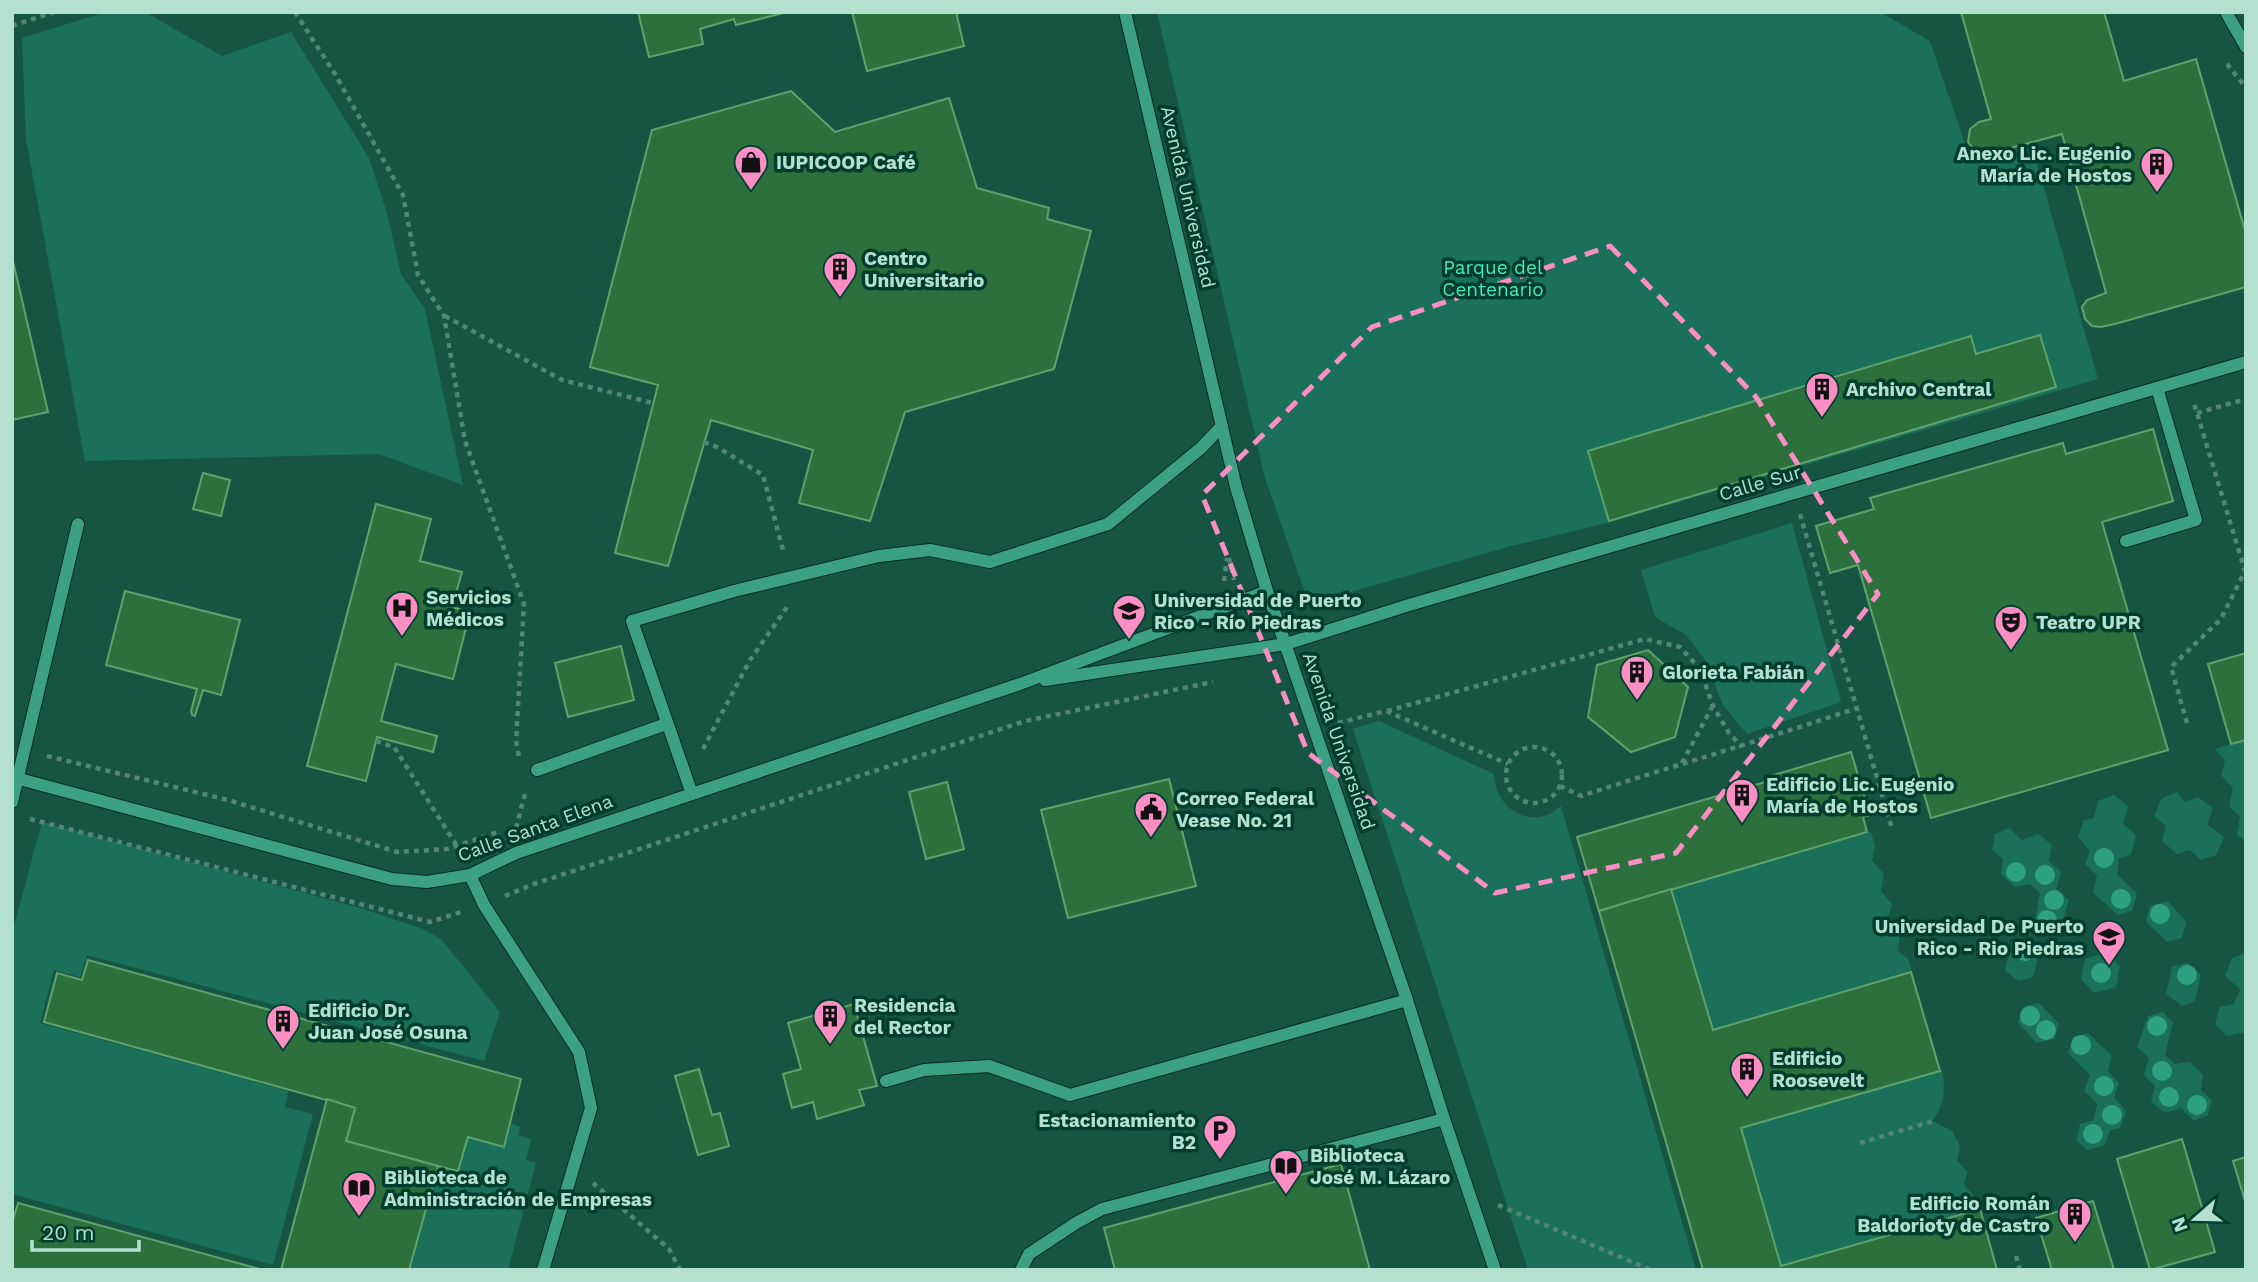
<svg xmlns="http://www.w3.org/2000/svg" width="2258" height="1282" font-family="'Work Sans',sans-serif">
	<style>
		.built { fill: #175543 }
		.green { fill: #1a7058 }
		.building { fill: #2c703e; stroke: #5fa36d; stroke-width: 2 }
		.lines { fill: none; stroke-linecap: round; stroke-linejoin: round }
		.minor-casing { stroke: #0a2b21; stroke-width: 14 }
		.path { stroke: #538676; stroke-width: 4.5; stroke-dasharray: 5 5; stroke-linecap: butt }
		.minor { stroke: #3ba182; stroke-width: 12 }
		.tree { fill: #2da180 }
		.marked { fill: none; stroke: #fb8fc5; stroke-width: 5; stroke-dasharray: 14 9; stroke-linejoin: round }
		.labels { text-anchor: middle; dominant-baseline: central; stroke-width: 7; stroke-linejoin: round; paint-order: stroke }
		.poi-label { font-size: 19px; font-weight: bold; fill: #b4e1cf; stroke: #013d2d; text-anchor: start }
		.street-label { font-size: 19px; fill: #b4e1cf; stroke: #013d2d }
		.park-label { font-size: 19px; fill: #44eabb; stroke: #013d2d }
	</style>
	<rect width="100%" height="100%" fill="#104838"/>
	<rect class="built" x="12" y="12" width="2234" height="1258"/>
	<g class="green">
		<path d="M106 12H145L222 56 291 32 369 158 387 213 401 274 425 309 463 485 379 454 85 461 26 139 22 38Z"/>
		<path d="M1157 12H1880L1930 41 1969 156 1986 160 2032 146 2098 379 1607 523 1511 546 1309 604 1265 478Z"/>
		<path d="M1792 523 1841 702 1747 734 1723 705 1705 660 1686 635 1655 617 1641 570Z"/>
		<path d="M1379 721 1494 774C1494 800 1518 825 1547 815 1551 814 1556 809 1561 806L1696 1270H1528L1353 729Z"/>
		<path d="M2246 740V842L2237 834 2240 816 2229 807 2233 788 2221 775 2225 761 2215 749Z"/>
		<path d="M2177 792 2185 802 2198 797 2213 808 2207 824 2224 837 2216 855 2201 860 2190 850 2177 854 2162 841 2166 826 2154 816 2162 798Z"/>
		<path d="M2114 795 2128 806 2123 824 2136 835 2131 855 2119 858 2117 874 2137 894 2132 911 2118 915 2093 893 2097 875 2085 864 2090 851 2078 837 2084 820 2094 818 2098 801Z"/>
		<path d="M42 822 364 909 423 929 441 939 500 1012 484 1061 87 955 80 977 54 970 40 1023 288 1091 285 1107 313 1114 273 1265 12 1194V933Z"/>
		<path d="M2009 828 2022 840 2038 834 2052 845 2049 861 2061 872 2056 889 2069 900 2060 931 2045 936 2034 926 2040 893 2030 884 2015 887 2001 874 2003 859 1992 850 1995 834Z"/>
		<path d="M1871 832 1875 846 1872 861 1884 874 1881 891 1892 904 1888 920 1900 932 1898 951 1908 959 1912 972 1713 1030 1671 889Z"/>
		<path d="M2168 901 2186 922 2182 938 2167 942 2146 922 2150 906Z"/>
		<path d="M2025 938 2040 951 2033 977 2018 981 2005 970 2012 943Z"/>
		<path d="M2106 952 2120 966 2116 987 2094 993 2081 979 2085 959Z"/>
		<path d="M2246 953V1032L2227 1036 2215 1024 2220 1007 2234 1004 2240 989 2225 976 2232 958Z"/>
		<path d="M2188 963 2201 975 2195 1001 2182 1006 2166 994 2172 967Z"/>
		<path d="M2039 1003 2059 1024 2054 1039 2036 1043 2018 1022 2023 1007Z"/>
		<path d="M2163 1012 2173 1022 2165 1055 2175 1064 2190 1062 2203 1075 2201 1090 2212 1100 2208 1115 2194 1121 2181 1108 2165 1113 2151 1102 2155 1086 2144 1075 2149 1058 2137 1047 2148 1016Z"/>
		<path d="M2088 1033 2111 1055 2108 1072 2119 1083 2114 1097 2126 1111 2120 1128 2110 1130 2105 1145 2088 1150 2076 1141 2080 1124 2094 1120 2097 1103 2084 1091 2090 1075 2068 1053 2073 1037Z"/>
		<path d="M1942 1070C1946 1090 1944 1103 1933 1121L1952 1131 1960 1146 1957 1160 1967 1172 1964 1184 1977 1201 1958 1206 1961 1214 1781 1266 1741 1128Z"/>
		<path d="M510 1123 520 1127 518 1135 531 1139 526 1160 536 1163 508 1270H409L438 1166 458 1171 468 1137 503 1147Z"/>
	</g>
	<g class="building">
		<path d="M638 12H787L736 25 734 19 700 29 703 44 649 57Z"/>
		<path d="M852 12H956L964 46 867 71Z"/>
		<path d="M1961 12H2104L2124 81 2196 59 2246 234V287L2115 324 2101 327 2092 326 2085 319 2082 307 2087 300 2106 293 2062 134 1985 155 1976 152 1968 142 1970 129 1979 122 1991 119Z"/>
		<path d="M791 91 835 132 949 98 977 188 1049 208 1047 219 1091 231 1054 369 905 412 870 521 799 503 813 450 711 420 668 566 615 553 658 385 590 367 652 130Z"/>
		<path d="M12 257 48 412 12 420Z"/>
		<path d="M2040 335 2056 387 1609 521 1588 451 1971 336 1976 354Z"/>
		<path d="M2153 429 2173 501 2102 522 2168 750 1931 818 1858 565 1830 573 1816 526 1874 509 1870 498 2063 443 2066 454Z"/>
		<path d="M203 473 230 480 221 516 193 509Z"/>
		<path d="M376 504 431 519 420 561 462 572 452 607 470 612 453 679 396 664 381 721 437 736 433 752 377 737 366 781 307 766Z"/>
		<path d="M125 591 240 620 221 695 203 690 195 716 192 715 191 711 197 689 106 665Z"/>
		<path d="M621 646 634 700 568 717 555 663Z"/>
		<path d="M1648 650 1688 687 1675 737 1631 752 1588 717 1597 665Z"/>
		<path d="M2246 653V740L2231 744 2208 664Z"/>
		<path d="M1851 752 1870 815 1863 817 1867 832 1599 911 1577 837 1769 781 1767 777Z"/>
		<path d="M1169 779 1196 886 1068 918 1041 810Z"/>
		<path d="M947 782 964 849 926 859 909 792Z"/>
		<path d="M1671 889 1713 1030 1911 972 1940 1071 1741 1128 1781 1266 1980 1209 1997 1270H1703L1599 911Z"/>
		<path d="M88 960 521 1079 504 1147 468 1137 458 1171 438 1166 346 1141 355 1108 44 1022 57 973 82 980Z"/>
		<path d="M854 1004 877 1086 859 1090 864 1105 817 1119 813 1102 792 1108 783 1074 801 1069 788 1023Z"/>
		<path d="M699 1069 712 1115 720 1113 729 1146 698 1155 675 1076Z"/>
		<path d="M327 1099 355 1108 346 1141 438 1166 409 1270H281Z"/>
		<path d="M2182 1139 2215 1252 2150 1270 2117 1159Z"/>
		<path d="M2246 1157V1204L2233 1161Z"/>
		<path d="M1341 1164 1370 1270H1115L1104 1228Z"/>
		<path d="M2093 1201 2114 1270H2052L2036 1218Z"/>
		<path d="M18 1203 263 1270H12V1223Z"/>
	</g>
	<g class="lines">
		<defs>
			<g id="minor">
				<path d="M1125 12 1236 487 1267 591 1407 1000 1444 1119 1495 1270"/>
				<path d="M2226 12 2246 47"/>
				<path d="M2126 541 2196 520 2157 388"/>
				<path d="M1045 680 1286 644 1409 605 2246 362"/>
				<path d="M537 770 666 724"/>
				<path d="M12 777 392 879 427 882 470 875 516 853 1020 684 1267 591"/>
				<path d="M692 794 632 621 734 591 879 556 930 550 990 562 1108 524 1201 448 1222 426"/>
				<path d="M12 802 78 524"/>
				<path d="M470 875 484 905 579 1052 591 1108 543 1270"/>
				<path d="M886 1081 924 1070 989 1066 1070 1095 1407 1000"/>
				<path d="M1021 1270 1029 1254 1076 1223 1102 1209 1444 1119"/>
			</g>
		</defs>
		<use href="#minor" class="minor-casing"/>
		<g class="path">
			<path d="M295 12 335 74 403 195 418 275 444 316 465 441 524 604 516 741 519 757"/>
			<path d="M12 26 54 12"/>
			<path d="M2227 64 2246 88"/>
			<path d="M445 316 562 380 653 403"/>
			<path d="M2197 413 2246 399"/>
			<path d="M704 442 717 447 763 475 784 554"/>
			<path d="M1800 514 1892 829"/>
			<path d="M1229 558 1234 580"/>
			<path d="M1224 581 1227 558"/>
			<path d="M1387 711 1645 639 1680 647 1700 669 1713 706 1729 733 1742 747"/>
			<path d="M1338 723 1386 711 1508 764"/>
			<path d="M2187 723 2171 667 2221 619 2245 571 2193 400"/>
			<path d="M376 741 394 747 457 846"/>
			<circle cx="1534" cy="775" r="28"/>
			<path d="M703 749 750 660 790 603"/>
			<path d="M47 756 228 800 397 852 447 849 498 832"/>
			<path d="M1682 763 1712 707"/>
			<path d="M1560 786 1581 796C1673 766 1766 739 1857 708"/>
			<path d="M30 819 430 922 461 912"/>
			<path d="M516 828 526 790"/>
			<path d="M505 896 534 884 1025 721 1213 682"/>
			<path d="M1860 1143 1933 1121"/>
			<path d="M593 1183 669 1249 680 1270"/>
			<path d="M1498 1205 1651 1270"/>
			<path d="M2016 1256 2020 1270"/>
		</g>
		<use href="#minor" class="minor"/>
	</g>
	<g class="tree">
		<circle cx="2104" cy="858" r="10"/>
		<circle cx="2016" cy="872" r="10"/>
		<circle cx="2045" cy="875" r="10"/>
		<circle cx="2121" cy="899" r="10"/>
		<circle cx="2054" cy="900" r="10"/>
		<circle cx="2160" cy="914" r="10"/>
		<circle cx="2047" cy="920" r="10"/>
		<circle cx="2025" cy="951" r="10"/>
		<circle cx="2101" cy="973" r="10"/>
		<circle cx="2187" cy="975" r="10"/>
		<circle cx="2030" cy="1016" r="10"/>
		<circle cx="2157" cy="1026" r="10"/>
		<circle cx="2046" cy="1030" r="10"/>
		<circle cx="2081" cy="1045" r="10"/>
		<circle cx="2162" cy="1071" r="10"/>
		<circle cx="2104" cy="1086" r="10"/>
		<circle cx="2169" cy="1097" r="10"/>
		<circle cx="2197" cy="1105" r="10"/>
		<circle cx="2112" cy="1115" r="10"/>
		<circle cx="2093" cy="1134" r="10"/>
	</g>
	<path class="marked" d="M1610 246 1756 397 1878 594 1676 853 1495 893 1308 753 1202 495 1372 327Z"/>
	<defs>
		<symbol id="shop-pin" viewBox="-11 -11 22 30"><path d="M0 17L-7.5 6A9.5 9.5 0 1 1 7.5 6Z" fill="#fb8fc5" stroke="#013d2d"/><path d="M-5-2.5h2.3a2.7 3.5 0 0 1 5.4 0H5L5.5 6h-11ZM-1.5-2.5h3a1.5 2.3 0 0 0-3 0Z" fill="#111"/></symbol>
		<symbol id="building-pin" viewBox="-11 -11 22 30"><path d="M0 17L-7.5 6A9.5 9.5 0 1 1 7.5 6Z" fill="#fb8fc5" stroke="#013d2d"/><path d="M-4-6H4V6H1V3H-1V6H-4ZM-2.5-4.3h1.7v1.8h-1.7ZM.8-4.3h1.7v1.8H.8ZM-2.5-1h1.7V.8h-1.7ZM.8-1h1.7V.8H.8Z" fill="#111"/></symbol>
		<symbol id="hospital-pin" viewBox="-11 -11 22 30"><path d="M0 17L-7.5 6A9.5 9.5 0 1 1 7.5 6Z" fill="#fb8fc5" stroke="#013d2d"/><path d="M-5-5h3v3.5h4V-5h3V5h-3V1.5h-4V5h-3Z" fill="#111"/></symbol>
		<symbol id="university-pin" viewBox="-11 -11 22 30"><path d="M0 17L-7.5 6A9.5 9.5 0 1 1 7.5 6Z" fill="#fb8fc5" stroke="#013d2d"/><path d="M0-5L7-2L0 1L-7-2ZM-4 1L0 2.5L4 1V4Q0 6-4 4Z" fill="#111"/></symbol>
		<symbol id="theatre-pin" viewBox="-11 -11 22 30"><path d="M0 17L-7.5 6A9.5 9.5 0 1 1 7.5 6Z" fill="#fb8fc5" stroke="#013d2d"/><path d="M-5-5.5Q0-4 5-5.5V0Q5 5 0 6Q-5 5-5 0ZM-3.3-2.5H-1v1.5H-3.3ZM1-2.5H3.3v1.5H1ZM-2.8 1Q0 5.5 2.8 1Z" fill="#111"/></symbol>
		<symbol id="civic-pin" viewBox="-11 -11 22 30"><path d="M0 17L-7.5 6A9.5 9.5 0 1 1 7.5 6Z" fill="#fb8fc5" stroke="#013d2d"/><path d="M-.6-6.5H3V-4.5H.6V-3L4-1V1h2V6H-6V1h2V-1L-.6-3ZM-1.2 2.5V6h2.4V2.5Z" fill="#111"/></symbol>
		<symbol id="parking-pin" viewBox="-11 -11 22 30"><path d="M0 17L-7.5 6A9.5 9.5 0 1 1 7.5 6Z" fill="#fb8fc5" stroke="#013d2d"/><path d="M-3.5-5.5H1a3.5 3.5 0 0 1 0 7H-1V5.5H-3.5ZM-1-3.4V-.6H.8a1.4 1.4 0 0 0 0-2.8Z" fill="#111"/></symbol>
		<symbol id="library-pin" viewBox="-11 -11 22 30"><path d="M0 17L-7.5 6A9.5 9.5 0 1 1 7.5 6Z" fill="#fb8fc5" stroke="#013d2d"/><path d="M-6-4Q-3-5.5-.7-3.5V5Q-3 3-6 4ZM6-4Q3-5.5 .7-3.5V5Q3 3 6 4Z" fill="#111"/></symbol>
	</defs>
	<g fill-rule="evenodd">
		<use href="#shop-pin" x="732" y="143" width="38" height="52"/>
		<use href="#building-pin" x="2138" y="145" width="38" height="52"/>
		<use href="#building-pin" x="821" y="250" width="38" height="52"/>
		<use href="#building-pin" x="1803" y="370" width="38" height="52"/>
		<use href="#hospital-pin" x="383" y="589" width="38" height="52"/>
		<use href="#university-pin" x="1110" y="592" width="38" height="52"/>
		<use href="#theatre-pin" x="1992" y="603" width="38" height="52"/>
		<use href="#building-pin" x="1618" y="653" width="38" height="52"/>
		<use href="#building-pin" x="1723" y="776" width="38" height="52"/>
		<use href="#civic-pin" x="1132" y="790" width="38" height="52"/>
		<use href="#university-pin" x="2090" y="918" width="38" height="52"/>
		<use href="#building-pin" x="811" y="997" width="38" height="52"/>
		<use href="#building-pin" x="264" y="1002" width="38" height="52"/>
		<use href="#building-pin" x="1728" y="1050" width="38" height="52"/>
		<use href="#parking-pin" x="1201" y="1112" width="38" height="52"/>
		<use href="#library-pin" x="1267" y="1147" width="38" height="52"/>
		<use href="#library-pin" x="340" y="1169" width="38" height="52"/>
		<use href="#building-pin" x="2056" y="1195" width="38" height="52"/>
	</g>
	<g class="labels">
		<g class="poi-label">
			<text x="2132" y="153" text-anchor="end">Anexo Lic. Eugenio<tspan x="2132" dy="22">María de Hostos</tspan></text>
			<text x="776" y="162">IUPICOOP Café</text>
			<text x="864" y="258">Centro<tspan x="864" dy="22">Universitario</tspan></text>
			<text x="1846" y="389">Archivo Central</text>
			<text x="426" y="597">Servicios<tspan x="426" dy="22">Médicos</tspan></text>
			<text x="1154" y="600">Universidad de Puerto<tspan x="1154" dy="22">Rico - Río Piedras</tspan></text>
			<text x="2036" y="622">Teatro UPR</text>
			<text x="1662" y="672">Glorieta Fabián</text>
			<text x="1766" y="784">Edificio Lic. Eugenio<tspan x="1766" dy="22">María de Hostos</tspan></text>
			<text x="1176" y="798">Correo Federal<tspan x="1176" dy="22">Vease No. 21</tspan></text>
			<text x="2084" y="926" text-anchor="end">Universidad De Puerto<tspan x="2084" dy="22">Rico - Rio Piedras</tspan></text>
			<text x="854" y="1005">Residencia<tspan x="854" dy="22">del Rector</tspan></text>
			<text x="308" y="1010">Edificio Dr.<tspan x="308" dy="22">Juan José Osuna</tspan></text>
			<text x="1772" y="1058">Edificio<tspan x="1772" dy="22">Roosevelt</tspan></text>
			<text x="1196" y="1120" text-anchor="end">Estacionamiento<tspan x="1196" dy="22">B2</tspan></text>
			<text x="1310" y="1155">Biblioteca<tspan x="1310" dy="22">José M. Lázaro</tspan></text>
			<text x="384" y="1177">Biblioteca de<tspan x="384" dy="22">Administración de Empresas</tspan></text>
			<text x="2050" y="1203" text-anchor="end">Edificio Román<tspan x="2050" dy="22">Baldorioty de Castro</tspan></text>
		</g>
		<g class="street-label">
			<text transform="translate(1188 197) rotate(77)">Avenida Universidad</text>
			<text transform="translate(1760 483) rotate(-16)">Calle Sur</text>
			<text transform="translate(1339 741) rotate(71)">Avenida Universidad</text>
			<text transform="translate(535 828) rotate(-20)">Calle Santa Elena</text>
		</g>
		<g class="park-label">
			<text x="1493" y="267">Parque del<tspan x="1493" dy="22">Centenario</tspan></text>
		</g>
	</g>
	<rect width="2258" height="1282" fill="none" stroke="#b4e1cf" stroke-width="28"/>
	<g transform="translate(2195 1219) rotate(250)" stroke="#013d2d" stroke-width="5" paint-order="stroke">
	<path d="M0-5L12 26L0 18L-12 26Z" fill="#b4e1cf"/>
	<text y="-10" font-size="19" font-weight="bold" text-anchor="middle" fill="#b4e1cf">N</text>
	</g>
	<path d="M32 1240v10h107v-10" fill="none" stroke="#b4e1cf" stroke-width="3.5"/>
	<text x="42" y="1240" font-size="21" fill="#b4e1cf" stroke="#013d2d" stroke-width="5" paint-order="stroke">20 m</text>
</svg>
